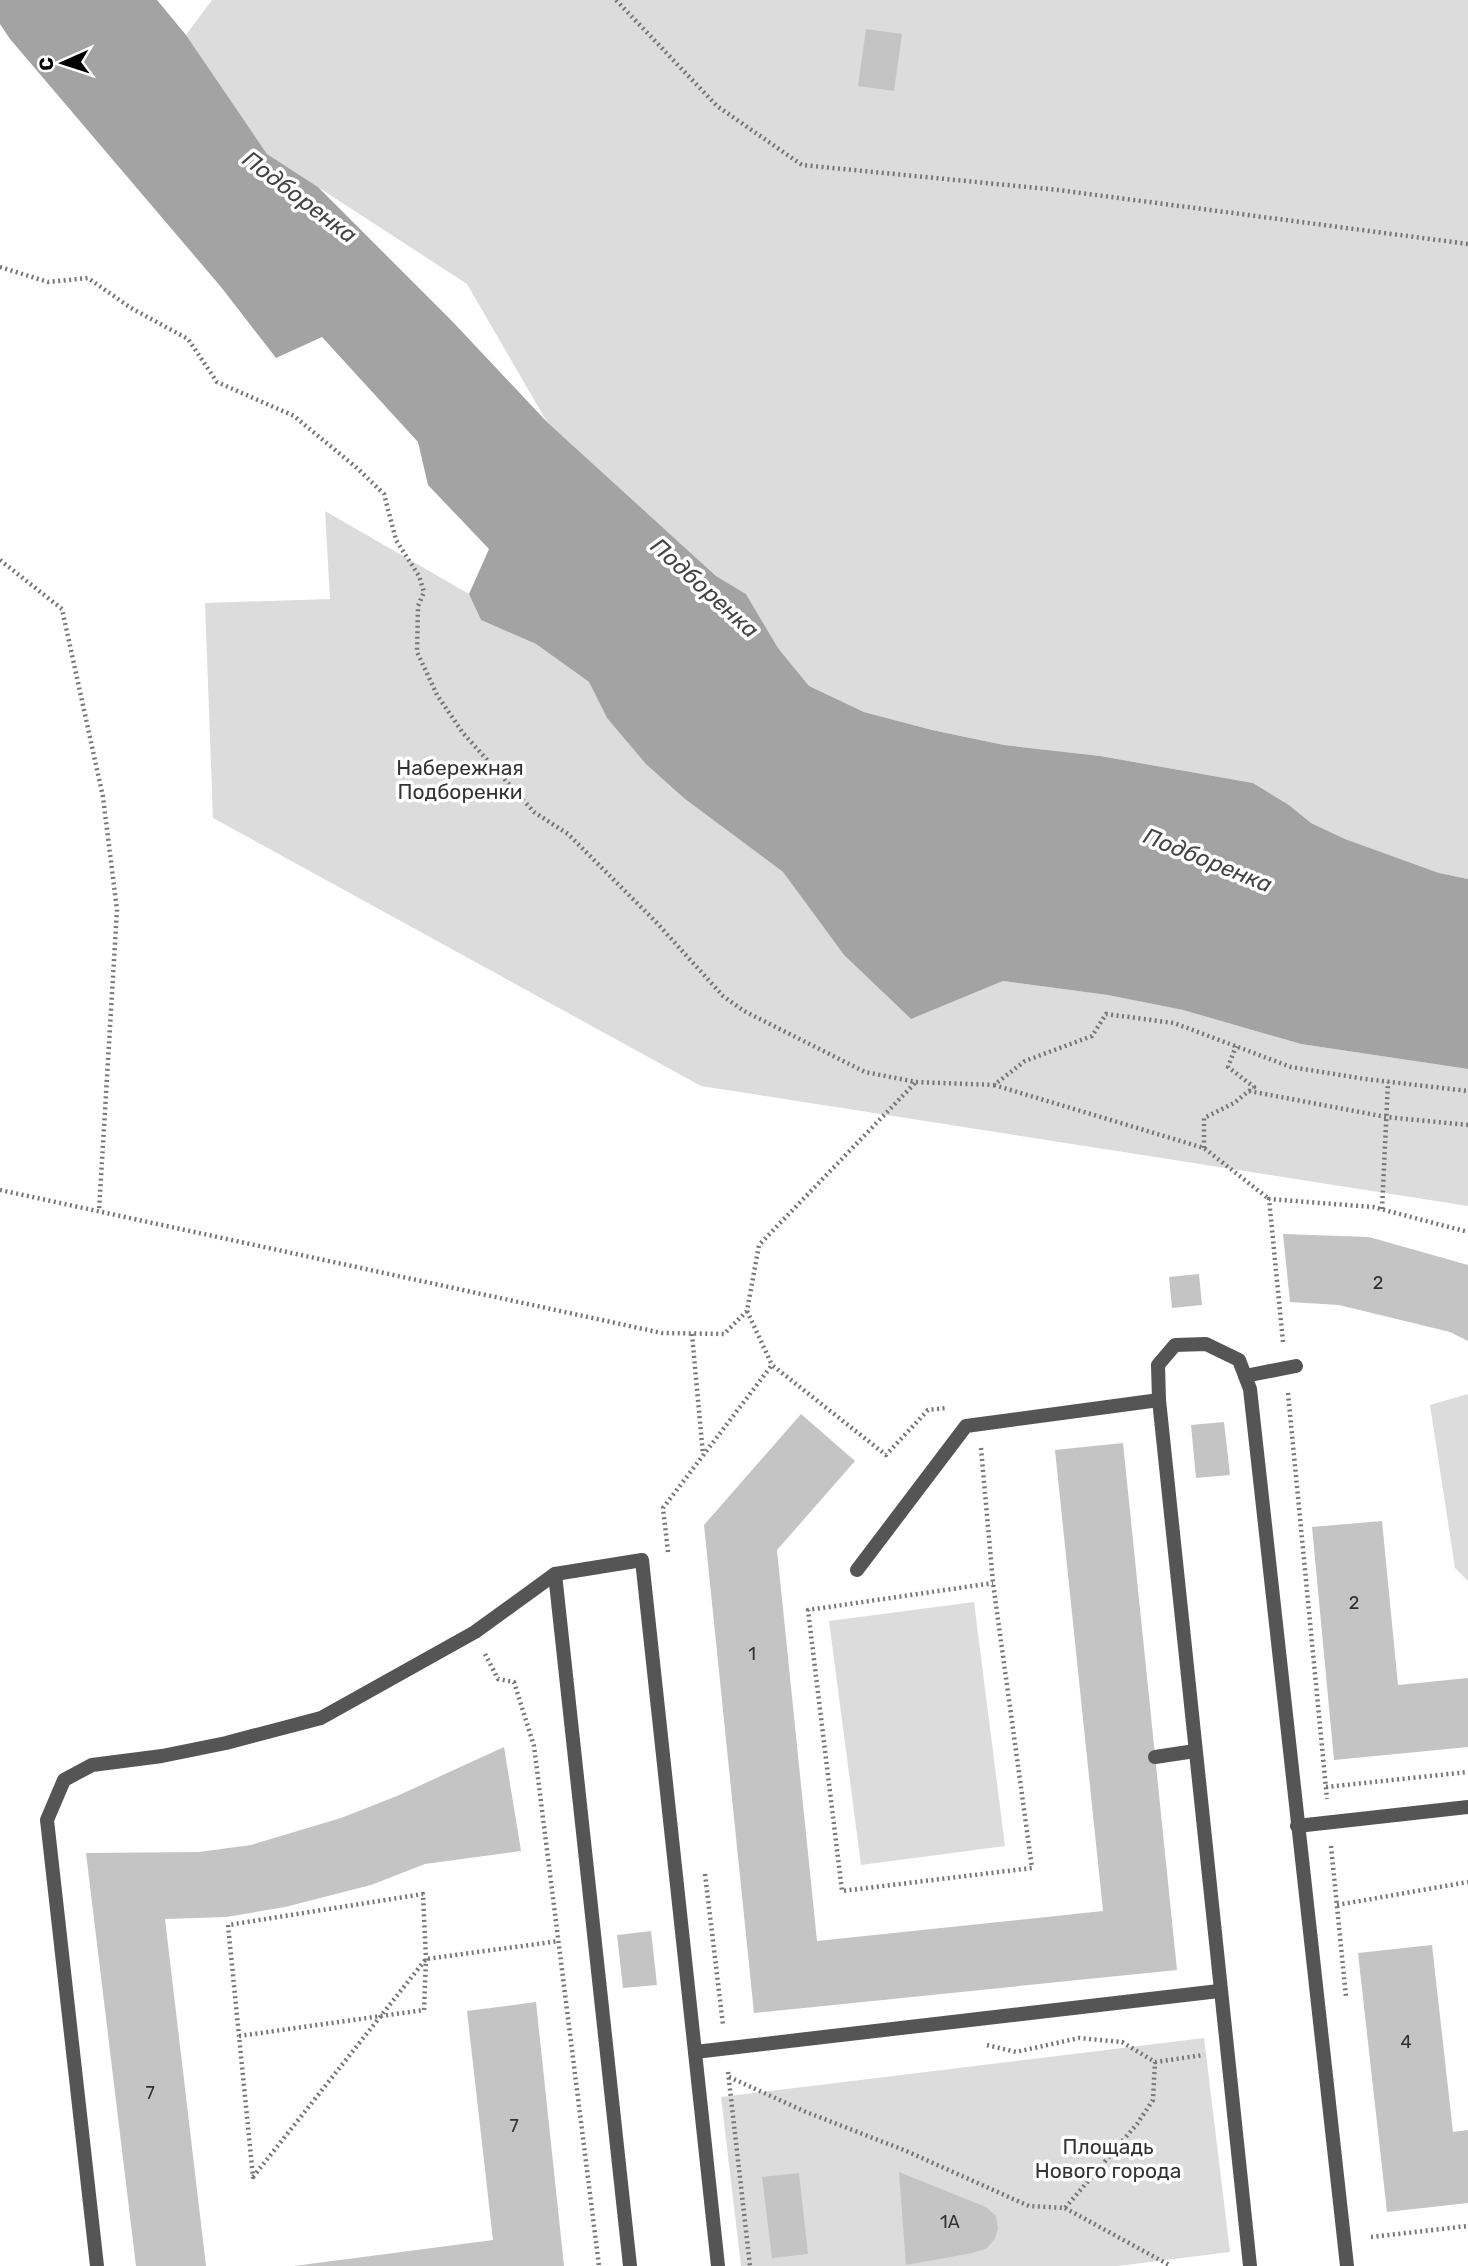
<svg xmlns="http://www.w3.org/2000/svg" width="1468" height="2266" font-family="Rubik,sans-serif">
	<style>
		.green { fill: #dcdcdc }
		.water { fill: #a3a3a3 }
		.building { fill: #c4c4c4 }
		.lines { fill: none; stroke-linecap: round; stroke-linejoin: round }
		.path { stroke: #777; stroke-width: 4.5; stroke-dasharray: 2 3.5; stroke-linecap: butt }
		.lane { stroke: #555; stroke-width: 14 }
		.labels { text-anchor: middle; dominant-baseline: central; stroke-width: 7; stroke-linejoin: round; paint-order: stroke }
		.number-label { font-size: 18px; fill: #313131 }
		.park-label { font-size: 21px; fill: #333; stroke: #fff }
		.water-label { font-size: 23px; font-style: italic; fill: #444; stroke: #fff }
	</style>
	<rect width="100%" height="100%" fill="#fff"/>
	<g class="green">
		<path d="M212 0H1468V879L1439 873 1345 839 1311 823 1289 805 1253 783 1100 756 1004 745 932 730 864 712 809 686 778 648 746 594 716 576 547 422 467 284 267 154 186 35Z"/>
		<path d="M325 511 469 594 481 620 536 644 589 682 607 718 685 799 783 872 844 955 911 1019 1003 981 1109 995 1183 1010 1301 1044 1468 1069V1206L701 1086 213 818 205 603 330 599Z"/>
		<path d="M1468 1394V1581L1455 1568 1430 1405Z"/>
		<path d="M974 1602 1005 1846 861 1865 829 1621Z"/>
		<path d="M1204 2038 1230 2252 1118 2266H741L721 2097Z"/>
	</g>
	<path class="water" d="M0 0H157L186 35 267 154 318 187 451 320 547 422 716 576 746 594 778 648 809 686 864 712 932 730 1004 745 1100 756 1253 783 1289 805 1311 823 1345 839 1439 873 1468 879V1069L1301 1044 1183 1010 1108 995 1003 981 911 1019 844 955 783 872 685 799 646 764 607 718 589 682 536 644 481 620 469 594 489 549 428 485 418 442 322 337 276 358 221 287 10 39 0 24Z"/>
	<g class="building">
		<path d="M866 29 902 34 894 91 858 86Z"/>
		<path d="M1283 1234 1369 1237 1468 1265V1341L1450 1332 1339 1305 1290 1302Z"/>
		<path d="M1199 1274 1202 1305 1172 1308 1169 1277Z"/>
		<path d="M801 1414 855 1461 777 1550 817 1941 1103 1911 1055 1450 1123 1443 1177 1970 754 2013 704 1525Z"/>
		<path d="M1224 1422 1230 1475 1196 1478 1191 1425Z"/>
		<path d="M1382 1521 1398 1685 1468 1678V1747L1334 1760 1312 1527Z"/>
		<path d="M504 1747 521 1851 425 1864 371 1885 285 1907 226 1917 165 1919 206 2266H136L86 1853 199 1852 251 1845 341 1818 397 1796Z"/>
		<path d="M651 1931 657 1985 623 1988 617 1935Z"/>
		<path d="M1432 1945 1453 2132 1468 2130V2203L1387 2212 1358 1953Z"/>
		<path d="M536 2002 564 2266H294L493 2240 467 2011Z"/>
		<path d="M899 2172 986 2207 996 2216 998 2228 995 2239 986 2249 972 2253 906 2265Z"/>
		<path d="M799 2173 808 2254 772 2258 762 2177Z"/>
	</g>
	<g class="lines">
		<g class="path">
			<path d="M616 0 717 106 802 165 1058 190 1468 244"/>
			<path d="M0 267 48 282 88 278 131 308 188 339 217 382 294 416 357 468 384 494 396 540 419 576 424 592 418 606 417 652 437 695 463 733 534 812 568 834 656 922 723 996 744 1011 865 1072 916 1082 994 1085 1025 1061 1092 1036 1106 1014 1174 1023 1291 1067 1365 1079 1468 1091"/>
			<path d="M0 560 62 609 103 797 117 910 99 1211"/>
			<path d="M994 1085 1204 1148 1269 1199"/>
			<path d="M1249 1091 1386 1117 1468 1125"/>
			<path d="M1204 1148V1118L1234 1103 1254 1087 1228 1067 1236 1046"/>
			<path d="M0 1190 662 1333 724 1334 747 1311 759 1245 915 1083"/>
			<path d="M1382 1209 1388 1082"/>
			<path d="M747 1311 772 1365"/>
			<path d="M692 1334 703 1455"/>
			<path d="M1283 1342 1269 1199 1373 1207 1468 1232"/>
			<path d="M1288 1393 1327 1799"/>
			<path d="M981 1448 993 1583 1032 1868 842 1891 808 1610 993 1583"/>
			<path d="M668 1552 663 1508 772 1365 886 1455 928 1410 946 1408"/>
			<path d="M485 1654 498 1679 514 1682 534 1746 599 2266"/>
			<path d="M1326 1787 1468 1772"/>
			<path d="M1331 1846 1346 1997"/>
			<path d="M705 1874 723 2025"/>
			<path d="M1337 1905 1468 1882"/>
			<path d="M239 2036 424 2010 426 1959 423 1894 228 1925 253 2177 426 1959 559 1941"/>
			<path d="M987 2045 1016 2052 1079 2038 1122 2042 1155 2062 1204 2055"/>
			<path d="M728 2072 750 2266"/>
			<path d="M729 2077 806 2112 904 2150 1029 2206 1065 2208 1137 2124 1153 2100 1155 2062"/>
			<path d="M1065 2208 1171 2266"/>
			<path d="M1371 2237 1468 2226"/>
		</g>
		<g class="lane">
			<path d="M1245 1376 1296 1366"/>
			<path d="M857 1570 966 1426 1159 1400"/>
			<path d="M555 1574 630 2266"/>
			<path d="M1155 1757 1195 1751"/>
			<path d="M1297 1826 1468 1807"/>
			<path d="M695 2052 1219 1991"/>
			<path d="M97 2266 47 1820 64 1780 92 1765 162 1756 226 1743 321 1718 475 1632 555 1574 642 1560 718 2266"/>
			<path d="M1250 2266 1159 1400 1158 1365 1175 1345 1206 1344 1239 1360 1250 1389 1347 2266"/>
		</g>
	</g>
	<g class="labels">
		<g class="number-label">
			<text x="1378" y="1283">2</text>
			<text x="1354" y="1603">2</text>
			<text x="752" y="1654">1</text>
			<text x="1406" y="2042">4</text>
			<text x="150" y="2093">7</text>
			<text x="514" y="2126">7</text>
			<text x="950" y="2222">1А</text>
		</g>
		<g class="park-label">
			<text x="460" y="767">Набережная<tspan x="460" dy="24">Подборенки</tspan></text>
			<text x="1108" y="2146">Площадь<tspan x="1108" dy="24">Нового города</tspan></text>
		</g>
		<g class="water-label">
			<text transform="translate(300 197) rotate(37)">Подборенка</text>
			<text transform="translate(705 588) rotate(42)">Подборенка</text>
			<text transform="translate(1208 860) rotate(22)">Подборенка</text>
		</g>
	</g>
	<g transform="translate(63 63) rotate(267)" stroke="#ffffff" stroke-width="5" paint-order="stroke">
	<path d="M0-5L12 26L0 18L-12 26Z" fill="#000000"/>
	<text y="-10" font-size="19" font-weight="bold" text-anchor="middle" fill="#000000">С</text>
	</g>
</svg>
